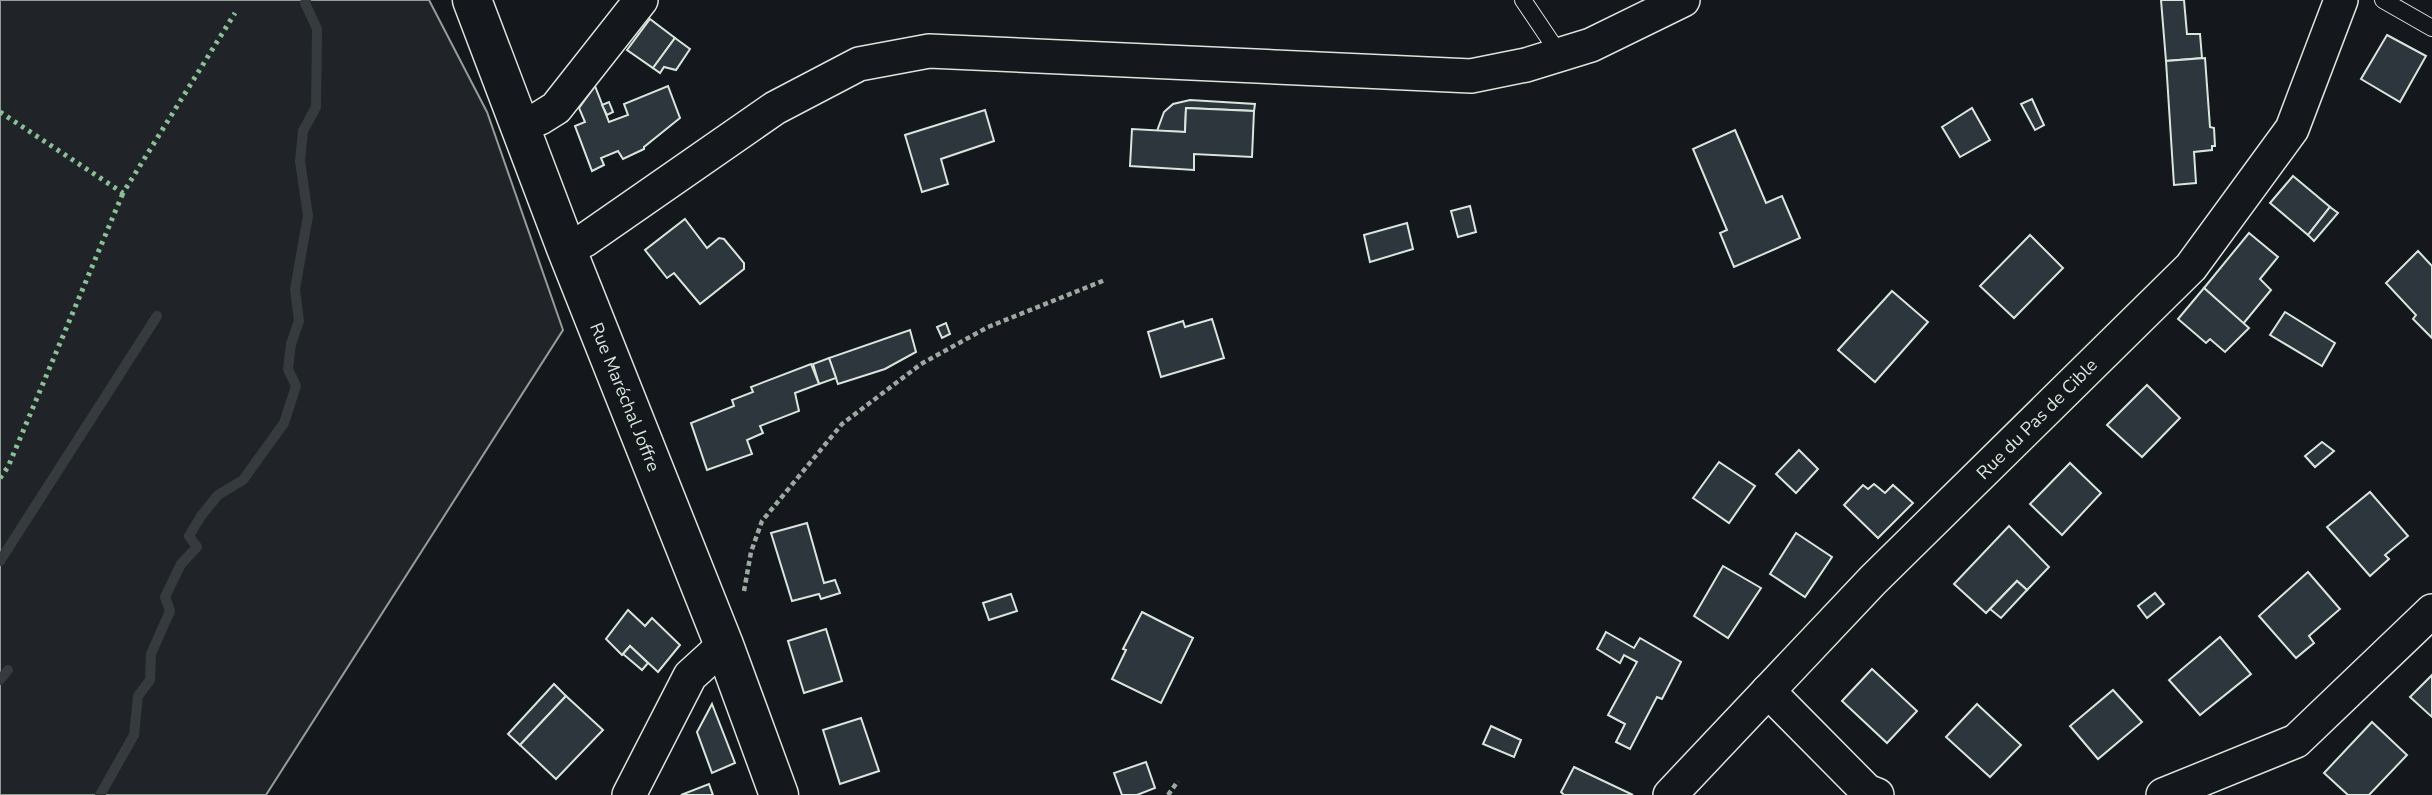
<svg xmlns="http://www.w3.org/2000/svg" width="2432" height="795" font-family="'Nunito Sans',sans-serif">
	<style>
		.green { fill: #202428; stroke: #939e99; stroke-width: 2 }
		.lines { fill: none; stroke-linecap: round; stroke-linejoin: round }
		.stream { stroke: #363b3e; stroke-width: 10 }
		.building { fill: #2c363c; stroke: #d8e6dc; stroke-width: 2 }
		.lane-casing { stroke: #d8e6dc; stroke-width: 18 }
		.street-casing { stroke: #d8e6dc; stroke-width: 36 }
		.secondary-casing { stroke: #d8e6dc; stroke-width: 41 }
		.path { stroke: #9da8a2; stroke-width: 4.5; stroke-dasharray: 5 3.5; stroke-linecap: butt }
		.lane { stroke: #14181c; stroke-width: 16 }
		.street { stroke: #14181c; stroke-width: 33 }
		.secondary { stroke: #14181c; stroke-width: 38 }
		.hedge { stroke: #8ac095; stroke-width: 5; stroke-dasharray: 3.5 5; stroke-linecap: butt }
		.labels { text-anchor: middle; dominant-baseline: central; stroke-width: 5; stroke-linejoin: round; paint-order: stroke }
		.street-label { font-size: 18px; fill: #d8e6dc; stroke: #14181c }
	</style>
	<rect width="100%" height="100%" fill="#14181c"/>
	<path class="green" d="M0 0H429L487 112 563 330 266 795H0Z"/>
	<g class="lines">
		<g class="stream">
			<path d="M0 561 157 316"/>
			<path d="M0 680 8 670"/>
			<path d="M100 795 134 735 138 696 150 680 151 654 170 611 165 597 181 564 197 547 189 536 201 516 218 495 243 480 284 423 296 386 288 369 291 344 299 321 295 289 308 216 300 161 303 131 316 107 317 29 305 3 306 0"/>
		</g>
	</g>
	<g class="building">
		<path d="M2161 0H2184L2187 34H2200L2202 58 2166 61Z"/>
		<path d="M650 19 675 38 653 68 627 50Z"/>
		<path d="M2387 35 2426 56 2400 102 2361 79Z"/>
		<path d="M675 38 690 49 676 70 664 67 660 73 653 68Z"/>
		<path d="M2205 58 2210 127 2214 128 2215 146H2212V150L2194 152 2196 183 2174 185 2166 61Z"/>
		<path d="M595 86 609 122 628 115 624 104 668 86 680 118 644 147V149L623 159 618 151 601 158 604 165 592 171 575 126 585 122 579 108Z"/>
		<path d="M2032 99 2044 125 2035 130 2021 104Z"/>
		<path d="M1190 100 1255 104 1254 111 1186 108 1185 132 1157 131 1164 112 1173 104Z"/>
		<path d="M609 102 613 112 607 115 602 105Z"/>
		<path d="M1186 108 1254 111 1252 157 1194 154V170L1130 166 1132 129 1185 132Z"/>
		<path d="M1972 108 1990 140 1960 157 1942 127Z"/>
		<path d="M985 110 994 141 941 159 948 184 922 192 905 135Z"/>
		<path d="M1735 130 1766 203 1782 196 1800 238 1734 267 1720 233 1727 230 1693 149Z"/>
		<path d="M2293 176 2330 207 2308 235 2270 203Z"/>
		<path d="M1470 206 1476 232 1458 237 1451 211Z"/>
		<path d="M2330 207 2338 213 2314 241 2308 235Z"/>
		<path d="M685 219 707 248 719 238 724 239 744 263V269L700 304 674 273 667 278 645 250Z"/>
		<path d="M1407 223 1413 249 1370 262 1364 235Z"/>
		<path d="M2249 233 2278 257 2260 279 2271 290 2243 324 2204 288Z"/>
		<path d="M2030 235 2063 268 2014 318 1980 286Z"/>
		<path d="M2418 251 2432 266V338L2413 319 2416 315 2386 283Z"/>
		<path d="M2204 288 2249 328 2225 352 2210 339 2206 343 2178 319Z"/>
		<path d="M1892 291 1928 322 1875 382 1838 350Z"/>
		<path d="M2285 312 2335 343 2322 366 2270 335Z"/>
		<path d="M1212 319 1224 358 1161 377 1148 332 1183 321 1185 327Z"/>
		<path d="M946 323 950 334 942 338 937 327Z"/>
		<path d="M910 330 916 352 885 369 838 384 829 358Z"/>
		<path d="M829 358 836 378 819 384 813 364Z"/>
		<path d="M811 364 819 384 795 393 799 411 760 426 763 433 747 440 752 454 707 470 691 423 734 406 732 400 753 392 751 387Z"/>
		<path d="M2147 385 2180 418 2142 457 2107 425Z"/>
		<path d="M2322 442 2334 451 2315 467 2305 456Z"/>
		<path d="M1799 450 1818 469 1796 493 1776 474Z"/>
		<path d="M1719 462 1755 486 1729 523 1693 498Z"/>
		<path d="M2070 463 2101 493 2062 535 2030 504Z"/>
		<path d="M1874 484 1885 493 1893 485 1913 503 1878 538 1844 505 1863 485 1868 489Z"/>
		<path d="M2370 492 2408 536 2385 555 2389 559 2370 576 2327 527Z"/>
		<path d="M807 523 824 583 835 580 840 593 821 599 819 594 792 601 771 533Z"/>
		<path d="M2009 526 2049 567 2027 590 2017 581 1986 613 1954 584Z"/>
		<path d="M1796 533 1832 557 1805 597 1770 574Z"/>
		<path d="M1723 566 1761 588 1728 638 1694 616Z"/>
		<path d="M2308 572 2340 609 2309 636 2314 643 2296 658 2259 616Z"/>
		<path d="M2017 581 2027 590 2001 618 1990 609Z"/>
		<path d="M2155 593 2164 604 2147 618 2138 606Z"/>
		<path d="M1011 594 1017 611 989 620 983 603Z"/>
		<path d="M628 610 645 626 652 618 680 645 658 672 630 646 622 655 606 639Z"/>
		<path d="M1142 612 1193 638 1161 703 1112 679 1126 650 1123 649Z"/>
		<path d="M826 629 842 681 804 693 788 641Z"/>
		<path d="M1606 632 1634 648 1640 638 1681 662 1662 699 1657 697 1630 749 1616 742 1625 724 1608 715 1637 662 1624 655 1620 663 1597 649Z"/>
		<path d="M2220 637 2251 674 2200 715 2169 680Z"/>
		<path d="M630 646 648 663 642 670 623 654Z"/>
		<path d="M1872 669 1917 711 1887 743 1842 701Z"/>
		<path d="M2432 675V717L2410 697Z"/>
		<path d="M554 684 566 696 520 745 508 734Z"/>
		<path d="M2113 690 2142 722 2098 759 2070 726Z"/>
		<path d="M566 696 603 730 556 779 520 745Z"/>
		<path d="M712 704 735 763 712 773 697 732Z"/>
		<path d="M1977 704 2021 745 1990 777 1946 737Z"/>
		<path d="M861 718 879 771 840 784 823 730Z"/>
		<path d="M2372 722 2407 755 2369 795H2348L2324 773Z"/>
		<path d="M1491 726 1521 740 1514 757 1483 744Z"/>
		<path d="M1146 762 1155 788 1137 795H1122L1114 773Z"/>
		<path d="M1574 767 1633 795H1564L1561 792Z"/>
		<path d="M709 784 713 795H681Z"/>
	</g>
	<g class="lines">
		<defs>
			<g id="lane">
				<path d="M1523 0 1560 55"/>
				<path d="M2383 0 2432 28"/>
			</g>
			<g id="street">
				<path d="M520 126 540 118 556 108 641 0"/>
				<path d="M566 248 585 240 775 108 859 64 929 51 1471 76 1526 65 1591 45 1683 0"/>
				<path d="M1768 691 1867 791 1877 795"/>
				<path d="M629 795 690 676 724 645"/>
				<path d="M1670 795 1873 580 2191 267 2292 129 2341 0"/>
				<path d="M2163 795 2296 741 2432 611"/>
			</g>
			<path id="secondary" d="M472 0 566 248 724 645 779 795"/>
		</defs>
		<use href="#lane" class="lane-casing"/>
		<use href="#street" class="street-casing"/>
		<use href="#secondary" class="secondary-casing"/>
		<g class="path">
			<path d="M744 591 751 552 762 521 842 424 921 364 988 327 1105 280"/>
			<path d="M1168 795 1178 781"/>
		</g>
		<use href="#lane" class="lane"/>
		<use href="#street" class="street"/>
		<use href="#secondary" class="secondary"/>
		<g class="hedge">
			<path d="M0 112 123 193 235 13"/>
			<path d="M0 478 8 467 123 193"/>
		</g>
	</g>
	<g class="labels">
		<g class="street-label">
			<text transform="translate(625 397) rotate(68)">Rue Maréchal Joffre</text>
			<text transform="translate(2037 419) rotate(-45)">Rue du Pas de Cible</text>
		</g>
	</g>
</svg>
